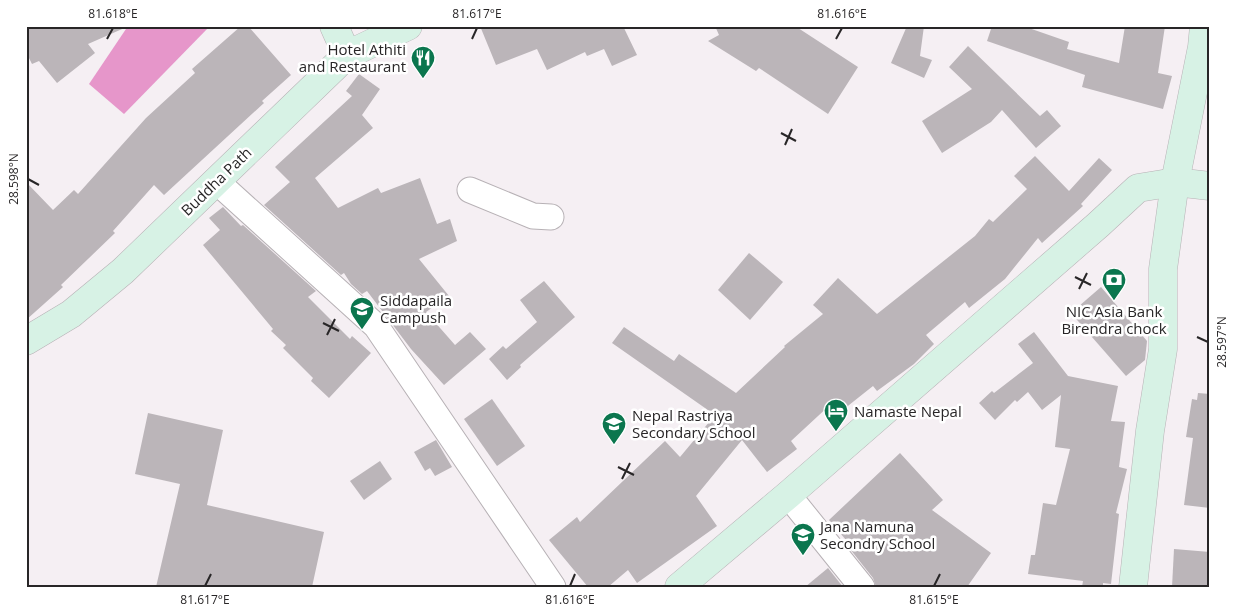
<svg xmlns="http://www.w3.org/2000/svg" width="1236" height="613" font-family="'Open Sans',sans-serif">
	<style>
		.forest { fill: #e696ca }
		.building { fill: #bbb5b9 }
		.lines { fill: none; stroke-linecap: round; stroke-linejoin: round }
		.street-casing { stroke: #b7b1b5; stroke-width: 27 }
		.secondary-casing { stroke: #b7b1b5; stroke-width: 29 }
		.street { stroke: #fff; stroke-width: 25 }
		.secondary { stroke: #d7f2e5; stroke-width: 28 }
		.ticks { fill: none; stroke: #282627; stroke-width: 2 }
		.labels { text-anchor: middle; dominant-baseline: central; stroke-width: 5; stroke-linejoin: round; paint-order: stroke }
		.poi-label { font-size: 15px; fill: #282627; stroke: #fff; text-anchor: start }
		.street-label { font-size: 15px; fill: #282627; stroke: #fff }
		.neatline { fill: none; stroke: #282627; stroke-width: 2 }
		.ticks-label { font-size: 12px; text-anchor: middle; fill: #282627 }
	</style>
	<rect width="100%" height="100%" fill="#f5eff3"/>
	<path class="forest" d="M128 26 209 27 124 114 89 84Z"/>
	<g class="building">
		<path d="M26 26H129L88 44 95 53 57 83 39 61 32 64 26 52Z"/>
		<path d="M241 26H248L291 75 262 101 264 103 164 195 154 185 113 231 115 233 61 285 63 287 26 320V182L53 210 74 190 78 194 146 118 195 73 192 69Z"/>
		<path d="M480 26H623L637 55 612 66 604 49 587 56 585 52 547 70 537 49 496 65Z"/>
		<path d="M715 26H795L858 67 828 114 759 68 756 71 708 41 719 35Z"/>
		<path d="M907 26H924L920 56 932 60 924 78 891 63Z"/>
		<path d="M992 26H1023L1069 42 1067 49 1119 63 1125 26H1165L1158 73 1172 76 1163 109 1082 87 1085 75 987 41Z"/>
		<path d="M968 46 1040 116 1047 110 1061 126 1036 148 1002 110 991 122 942 153 922 121 972 89 949 67Z"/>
		<path d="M359 74 380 89 362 115 373 128 315 178 338 208 378 188 381 193 420 178 437 224 450 219 457 241 419 259 449 296 426 312 455 345 470 332 486 349 444 385 411 349 367 291 362 294 351 284 344 273 341 275 264 205 290 182 275 167 352 96 346 91Z"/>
		<path d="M1035 156 1069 191 1099 158 1112 170 1081 204 1083 206 1042 243 1038 238 1005 279 969 308 965 302 926 335 934 344 914 364 877 391 873 386 839 413 831 404 791 441 797 449 767 472 742 440 696 496 717 526 637 583 628 570 608 587H588L549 540 577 517 580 522 665 441 680 457 715 415 612 343 624 327 674 361 679 354 736 393 785 347 784 346 823 314 813 305 838 278 877 314 975 236 989 219 993 222 1027 189 1014 176Z"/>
		<path d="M223 207 241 226 243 225 316 291 308 297 350 339 352 336 371 353 329 398 311 381 313 378 283 348 286 345 271 331 273 329 203 245 220 230 209 218Z"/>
		<path d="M749 253 783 282 750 320 718 290Z"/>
		<path d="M544 281 575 317 520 365 521 367 507 380 489 359 503 346 506 349 537 322 520 300Z"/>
		<path d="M1101 287 1147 341 1145 360 1126 376 1071 313Z"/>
		<path d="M1034 332 1068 376 1118 386 1111 421 1125 422 1119 467 1127 469 1116 513 1119 514 1111 584 1103 583V587H1082L1083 581 1028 574 1031 555H1035L1043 503 1056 505 1070 449 1055 447 1061 395 1042 410 1028 392 1017 402 1015 400 995 420 979 403 992 391 994 393 1033 363 1018 344Z"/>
		<path d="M1198 393 1210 394V508L1184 505 1193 438 1186 437 1192 399 1197 400Z"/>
		<path d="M492 399 525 446 497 466 464 419Z"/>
		<path d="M148 413 223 430 207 505 324 532 312 587H156L180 484 135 474Z"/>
		<path d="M436 440 452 467 435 476 430 468 425 471 414 452Z"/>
		<path d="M900 453 943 500 932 510 991 553 967 587H876L873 578 850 549 852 547 829 520Z"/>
		<path d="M380 461 392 479 364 500 350 481Z"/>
		<path d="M1174 549 1210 552V587H1172Z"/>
		<path d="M828 568 843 587H805Z"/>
	</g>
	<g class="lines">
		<defs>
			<g id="street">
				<path d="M216 181 376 326 553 587"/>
				<path d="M470 190 533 216 551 217"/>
				<path d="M788 495 862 587"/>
			</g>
			<g id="secondary">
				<path d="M334 26 347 55"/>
				<path d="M26 341 71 314 123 271 347 55 408 26"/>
				<path d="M679 587 788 495 1098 225 1138 188 1175 182 1210 186"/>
				<path d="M1133 587 1150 431 1163 349V269L1175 182 1202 47 1204 26"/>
			</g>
		</defs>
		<use href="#street" class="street-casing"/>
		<use href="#secondary" class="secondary-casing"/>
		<use href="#street" class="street"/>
		<use href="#secondary" class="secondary"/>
	</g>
	<path class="ticks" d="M107 39 113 28M472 39 477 28M836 39 842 28M781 133 796 141M785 145 792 129M28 179 39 185M1075 277 1091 285M1079 289 1087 273M323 323 339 331M327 335 335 319M1197 337 1208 342M618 467 634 475M622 479 630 463M205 586 211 574M570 586 575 574M934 586 940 574"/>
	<defs>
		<symbol id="restaurant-pin" viewBox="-11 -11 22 30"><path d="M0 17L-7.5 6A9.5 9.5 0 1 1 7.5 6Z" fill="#0b764e" stroke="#fff"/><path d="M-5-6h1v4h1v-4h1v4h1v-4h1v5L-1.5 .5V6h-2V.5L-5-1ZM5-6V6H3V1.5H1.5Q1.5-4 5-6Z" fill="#fff"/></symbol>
		<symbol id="bank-pin" viewBox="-11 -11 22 30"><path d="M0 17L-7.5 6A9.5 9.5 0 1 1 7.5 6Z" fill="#0b764e" stroke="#fff"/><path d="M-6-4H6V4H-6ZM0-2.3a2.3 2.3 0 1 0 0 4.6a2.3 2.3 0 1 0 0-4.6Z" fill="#fff"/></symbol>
		<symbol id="university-pin" viewBox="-11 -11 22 30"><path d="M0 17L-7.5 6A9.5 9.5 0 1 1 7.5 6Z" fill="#0b764e" stroke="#fff"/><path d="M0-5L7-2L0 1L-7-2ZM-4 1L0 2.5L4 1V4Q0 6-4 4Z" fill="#fff"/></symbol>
		<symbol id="hotel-pin" viewBox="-11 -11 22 30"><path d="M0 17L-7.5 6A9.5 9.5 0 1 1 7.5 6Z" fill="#0b764e" stroke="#fff"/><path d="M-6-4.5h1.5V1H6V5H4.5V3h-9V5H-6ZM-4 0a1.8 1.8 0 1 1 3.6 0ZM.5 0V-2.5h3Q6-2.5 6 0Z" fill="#fff"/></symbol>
		<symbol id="school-pin" viewBox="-11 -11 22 30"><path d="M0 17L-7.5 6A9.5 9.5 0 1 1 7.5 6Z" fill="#0b764e" stroke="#fff"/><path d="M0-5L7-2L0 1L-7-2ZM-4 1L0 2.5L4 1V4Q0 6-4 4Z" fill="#fff"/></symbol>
	</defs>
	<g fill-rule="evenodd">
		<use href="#restaurant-pin" x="409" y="44" width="28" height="38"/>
		<use href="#bank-pin" x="1100" y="266" width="28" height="38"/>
		<use href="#university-pin" x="348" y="295" width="28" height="38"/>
		<use href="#hotel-pin" x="822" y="397" width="28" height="38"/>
		<use href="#school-pin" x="600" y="410" width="28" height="38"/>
		<use href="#school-pin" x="789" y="521" width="28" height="38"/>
	</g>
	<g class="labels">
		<g class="poi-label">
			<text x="406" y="49" text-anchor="end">Hotel Athiti<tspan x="406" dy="17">and Restaurant</tspan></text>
			<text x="380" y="300">Siddapaila<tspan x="380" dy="17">Campush</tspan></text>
			<text x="1114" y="311" text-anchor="middle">NIC Asia Bank<tspan x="1114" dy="17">Birendra chock</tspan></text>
			<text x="854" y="411">Namaste Nepal</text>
			<text x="632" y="415">Nepal Rastriya<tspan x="632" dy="17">Secondary School</tspan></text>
			<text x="820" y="526">Jana Namuna<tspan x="820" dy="17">Secondry School</tspan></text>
		</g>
		<g class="street-label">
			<text transform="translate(216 181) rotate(-44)">Buddha Path</text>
		</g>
	</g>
	<rect width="1236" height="613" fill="none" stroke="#ffffff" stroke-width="55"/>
	<rect x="28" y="28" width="1180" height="558" class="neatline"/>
	<g class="ticks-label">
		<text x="113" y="18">81.618°E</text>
		<text x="477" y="18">81.617°E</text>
		<text x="842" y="18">81.616°E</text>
		<text transform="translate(14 179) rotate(-90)" y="4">28.598°N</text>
		<text transform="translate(1222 342) rotate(-90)" y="4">28.597°N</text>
		<text x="205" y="604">81.617°E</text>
		<text x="570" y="604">81.616°E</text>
		<text x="934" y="604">81.615°E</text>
	</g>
</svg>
